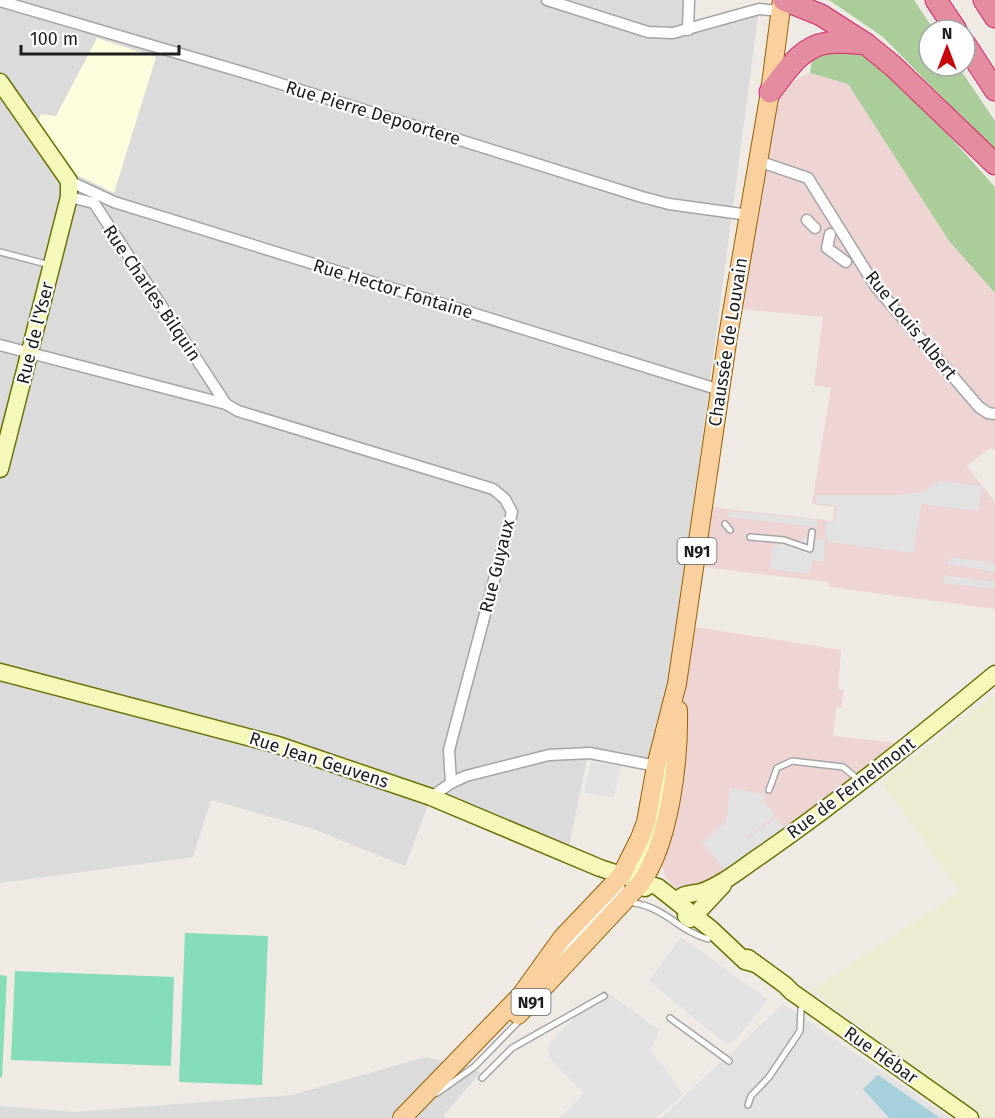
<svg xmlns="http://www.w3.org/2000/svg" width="995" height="1118" font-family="'Fira Sans',sans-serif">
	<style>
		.residential { fill: #dcdbdb }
		.commercial { fill: #efd4d4 }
		.education { fill: #fefdde }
		.farmland { fill: #ecedd0 }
		.forest { fill: #aacd9a }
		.pitch { fill: #84dcb8 }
		.parking { fill: #e2e2e2 }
		.water { fill: #a6d1dc }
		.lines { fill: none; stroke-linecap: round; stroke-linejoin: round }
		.lane-casing { stroke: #a5a5a5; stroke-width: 8 }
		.street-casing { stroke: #a5a5a5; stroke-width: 13 }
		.secondary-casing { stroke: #6a7307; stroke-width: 19 }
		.primary-casing { stroke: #956103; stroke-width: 20 }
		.highway-casing { stroke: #d62868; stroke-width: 23 }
		.lane { stroke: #fff; stroke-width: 5 }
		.street { stroke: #fff; stroke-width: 10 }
		.secondary { stroke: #f6f8b9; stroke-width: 16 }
		.primary { stroke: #fad09e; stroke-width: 18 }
		.highway { stroke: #e58da0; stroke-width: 21 }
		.labels { text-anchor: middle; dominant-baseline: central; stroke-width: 4.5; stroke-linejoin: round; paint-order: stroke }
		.shield { fill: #fff; stroke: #626262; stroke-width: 1.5 }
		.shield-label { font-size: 16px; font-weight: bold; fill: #1e1e1e }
		.street-label { font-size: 18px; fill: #1e1e1e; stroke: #fff }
	</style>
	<rect width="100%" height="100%" fill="#efebe4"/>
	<g class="residential">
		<path d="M0 0H689L688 30 759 9 672 669 652 769 587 760 567 855 431 797 405 866 313 829 211 800 193 857 0 883Z"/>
		<path d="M426 1057 481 1072 444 1115V1118H0V1106L75 1112 292 1095Z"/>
	</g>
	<g class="commercial">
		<path d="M810 73 848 84 949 241 995 293V450L990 448 967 466 995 502V609L830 587 828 582 695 566 703 506 833 521 834 507 812 504 831 388 814 385 823 317 732 308 770 92Z"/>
		<path d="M695 627 841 650 838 689 844 690 841 708H836L833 736 907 744 708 885 680 891 671 884 665 876 661 862Z"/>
	</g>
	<path class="education" d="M97 38 156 57 114 193 75 174 38 122 41 114 56 116Z"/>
	<path class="farmland" d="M995 694V1118H984L812 990 960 892 882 782Z"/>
	<g class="forest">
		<path d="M829 0H914L934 30H929V66H958L995 121V151L883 37Z"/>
		<path d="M841 49 861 54 919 102 995 187V293L949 241 848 84 810 73 812 60Z"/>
	</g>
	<g class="pitch">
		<path d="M185 933 268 936 262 1085 179 1082Z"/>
		<path d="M15 971 174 977 171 1066 11 1060Z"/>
		<path d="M0 975 7 976 2 1077H0Z"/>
	</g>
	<g class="parking">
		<path d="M940 481 982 486 978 511 921 504 913 553 829 542 825 536 827 521 835 522 837 506 816 503 817 495H896L922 492Z"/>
		<path d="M729 511 817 520V527L728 517Z"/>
		<path d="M781 537 800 542 802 538 825 540 824 562 812 560 809 574 770 569 773 545 779 546Z"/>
		<path d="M949 557 995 563V572L948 564Z"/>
		<path d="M944 575 995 582V589L943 583Z"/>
		<path d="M591 762 621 766 614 797 584 793Z"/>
		<path d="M730 788 767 795 764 800 775 815 735 848 776 818 784 829 727 873 702 842 726 822Z"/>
		<path d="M681 937 768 1000 734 1041 727 1045 649 981Z"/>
		<path d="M604 990 659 1030 651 1050 683 1094 656 1118H560L584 1093 549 1057 550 1052 547 1049 551 1041Z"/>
		<path d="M783 1004 950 1118H661Z"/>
	</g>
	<path class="water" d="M878 1075 940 1118H889L863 1089Z"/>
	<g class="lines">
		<defs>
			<g id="lane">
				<path d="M0 252 50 265"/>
				<path d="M725 524 730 530"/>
				<path d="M750 537 784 540 810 549 812 532"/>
				<path d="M769 790 777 768 792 761 843 767 859 780"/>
				<path d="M634 903C666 908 679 931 708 939"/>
				<path d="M560 956 622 887"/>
				<path d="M670 1018 729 1061"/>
				<path d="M482 1078 512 1048 604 996"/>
				<path d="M437 1093 474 1067 520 1020"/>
				<path d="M748 1105 751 1096 769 1077 800 1031 801 1009"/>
			</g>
			<g id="street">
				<path d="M547 0 648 32 673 33 759 9 780 11"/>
				<path d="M0 1 249 74 642 197 669 204 749 215"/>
				<path d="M688 30 689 0"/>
				<path d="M758 161 808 178 876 287 979 407 988 413 995 414"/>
				<path d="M69 181 114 202 720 390"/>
				<path d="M69 197 94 203"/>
				<path d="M94 203 226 404"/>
				<path d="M807 220 815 228"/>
				<path d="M830 234 827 248 846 262"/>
				<path d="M0 345 226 404 238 411 493 489 505 499 512 512 449 750 451 783"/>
				<path d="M431 797 451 783 466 776 549 755 590 753 656 766"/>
			</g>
			<g id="secondary">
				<path d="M0 82 69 181V197L0 469"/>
				<path d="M0 672 278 745 431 797 600 868 658 887 711 929 745 961 756 964"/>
				<path d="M645 888 636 873 654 825 669 741"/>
				<path d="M677 901C683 893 692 894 701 892 722 885 742 868 760 856 841 800 919 737 995 674"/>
				<path d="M686 916 690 919 695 915 723 885"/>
				<path d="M748 958 785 985 792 992 970 1118"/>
			</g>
			<g id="primary">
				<path d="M518 1015 641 883C670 841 679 761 678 710"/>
				<path d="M402 1118 521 995 562 938 621 876 640 838 646 822 656 766 677 684 728 336 770 92 782 0"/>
			</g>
			<g id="highway">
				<path d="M784 0 821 15 866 44 893 66 995 164"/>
				<path d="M936 0 956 30"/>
				<path d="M984 0 995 17"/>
				<path d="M965 44 995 90"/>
				<path d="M770 92C786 72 800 47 827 43 840 41 854 43 866 44"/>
			</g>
		</defs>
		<use href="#lane" class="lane-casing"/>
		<use href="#street" class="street-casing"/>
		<use href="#secondary" class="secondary-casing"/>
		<use href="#primary" class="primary-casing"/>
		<use href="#highway" class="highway-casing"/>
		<use href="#lane" class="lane"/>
		<use href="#street" class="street"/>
		<use href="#secondary" class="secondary"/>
		<use href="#primary" class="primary"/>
		<use href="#highway" class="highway"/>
	</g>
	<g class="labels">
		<g class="shield">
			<rect x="677.5" y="538" width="39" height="26" rx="4.5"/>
			<rect x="511.5" y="989" width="39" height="26" rx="4.5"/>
		</g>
		<g class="shield-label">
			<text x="697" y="551">N91</text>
			<text x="531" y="1002">N91</text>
		</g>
		<g class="street-label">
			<text transform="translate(373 113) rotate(17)">Rue Pierre Depoortere</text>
			<text transform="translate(393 289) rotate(17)">Rue Hector Fontaine</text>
			<text transform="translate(152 293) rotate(56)">Rue Charles Bilquin</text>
			<text transform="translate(911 325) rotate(51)">Rue Louis Albert</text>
			<text transform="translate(35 333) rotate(-76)">Rue de l'Yser</text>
			<text transform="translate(728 342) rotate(-81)">Chaussée de Louvain</text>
			<text transform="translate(497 566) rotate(-76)">Rue Guyaux</text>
			<text transform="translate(319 760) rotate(18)">Rue Jean Geuvens</text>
			<text transform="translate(851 788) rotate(-37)">Rue de Fernelmont</text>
			<text transform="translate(881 1055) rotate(35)">Rue Hébar</text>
		</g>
	</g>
	<g transform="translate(947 48)"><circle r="28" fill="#ffffff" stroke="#a5a5a5" stroke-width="1.5"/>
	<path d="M0-4.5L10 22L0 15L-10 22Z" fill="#c80409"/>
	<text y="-9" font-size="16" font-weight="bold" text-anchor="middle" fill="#1e1e1e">N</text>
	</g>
	<path d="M21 45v9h158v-9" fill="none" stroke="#1e1e1e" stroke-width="3"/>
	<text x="30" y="45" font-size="18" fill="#1e1e1e" stroke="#ffffff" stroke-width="4.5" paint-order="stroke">100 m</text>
</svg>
